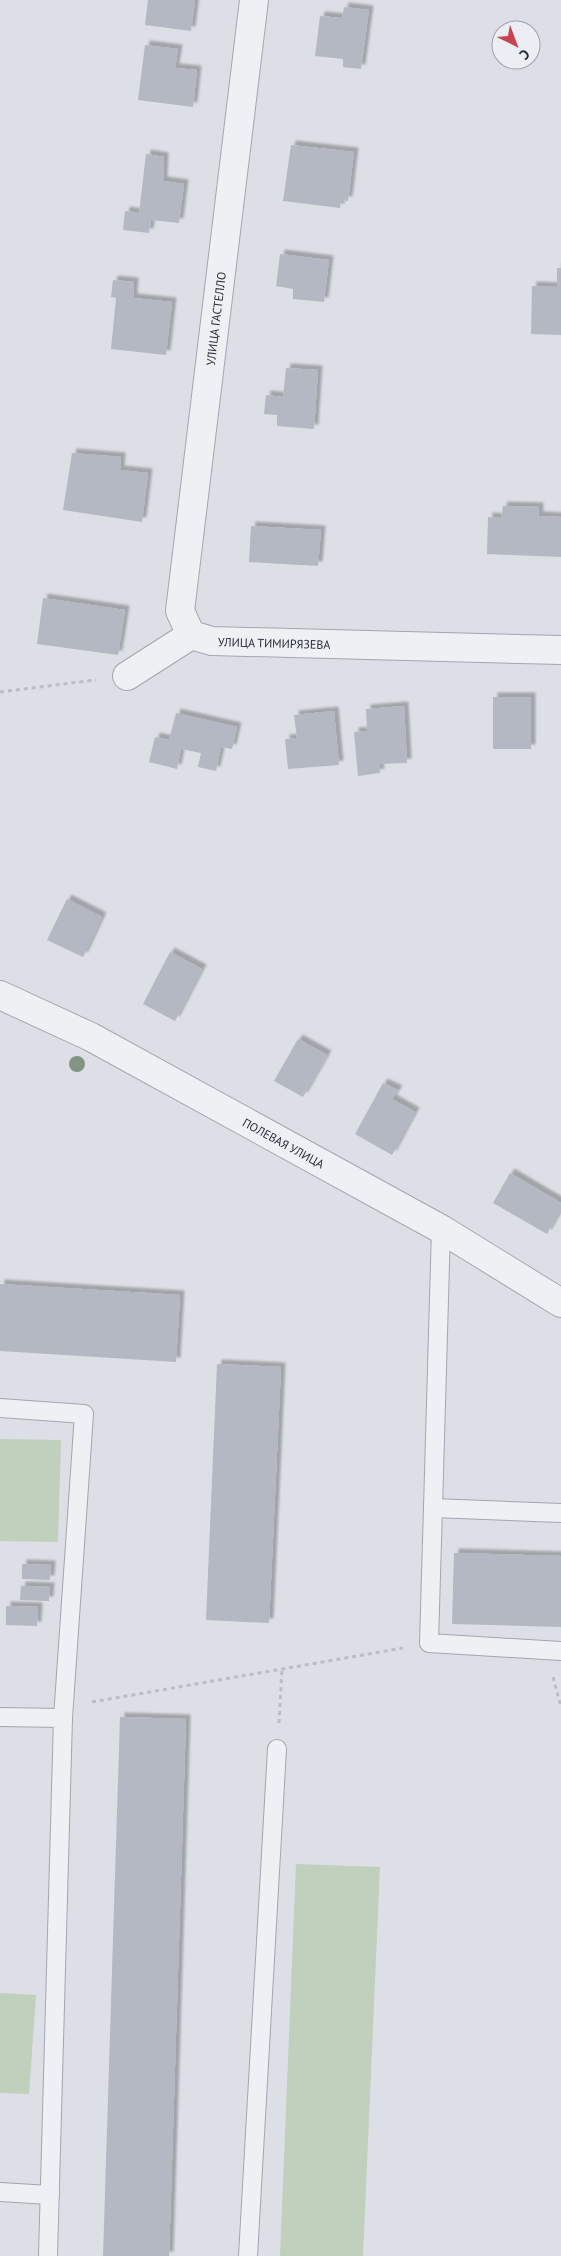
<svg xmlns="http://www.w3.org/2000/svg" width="561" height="2256" font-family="'PT Sans',sans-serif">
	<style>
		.green { fill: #c1cfbd }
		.building { fill: #b3b8c2; filter: url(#shadow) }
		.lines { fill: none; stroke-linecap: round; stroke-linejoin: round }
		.lane-casing { stroke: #a2a6af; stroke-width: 20 }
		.street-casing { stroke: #a2a6af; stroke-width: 30 }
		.path { stroke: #babdc4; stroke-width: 3; stroke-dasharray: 4 4; stroke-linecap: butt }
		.lane { stroke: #eef0f4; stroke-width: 18 }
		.street { stroke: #eef0f4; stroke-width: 28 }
		.tree { fill: #829484 }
		.labels { text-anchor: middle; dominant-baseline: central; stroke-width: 4; stroke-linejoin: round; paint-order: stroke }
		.street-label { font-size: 12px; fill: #262d3b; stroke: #ebeef3 }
	</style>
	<defs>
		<filter id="shadow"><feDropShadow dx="4.5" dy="-4.5" stdDeviation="1" flood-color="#0004"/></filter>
	</defs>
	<rect width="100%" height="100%" fill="#dcdfe5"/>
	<g class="green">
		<path d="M0 1439 61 1440 58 1542 0 1541Z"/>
		<path d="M296 1864 380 1867 363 2256H280Z"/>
		<path d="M0 1993 36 1995 29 2094 0 2093Z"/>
	</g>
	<g class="building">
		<path d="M148 0H195L191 31 145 25Z"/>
		<path d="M344 7 369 10 361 69 343 67V59L315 56 320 16 342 18Z"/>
		<path d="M145 45 178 49 175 68 197 70 193 107 138 100Z"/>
		<path d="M291 145 354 152 348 201 341 200 340 208 283 201Z"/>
		<path d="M146 154 164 157 163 181 184 184 179 223 151 220 149 233 123 230 125 211 139 213Z"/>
		<path d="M280 254 329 260 324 302 293 299V289L276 286Z"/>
		<path d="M557 268H561V335L531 334 532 286 557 287Z"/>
		<path d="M113 280 134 282 133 298 172 302 166 355 111 349 116 298 111 297Z"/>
		<path d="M286 368 318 370 314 429 277 426V415L264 414 266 395 283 397Z"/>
		<path d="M72 453 121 457 120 470 148 473 142 522 63 510Z"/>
		<path d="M503 506 539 507V516L561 517V557L487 554 488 517 501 518Z"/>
		<path d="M251 526 321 530 318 566 249 562Z"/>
		<path d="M43 598 125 610 118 655 37 644Z"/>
		<rect x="493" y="697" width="38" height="52"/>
		<path d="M404 706 407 763 379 764 380 773 358 776 354 732 367 731 366 709Z"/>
		<path d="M334 711 339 765 288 769 285 739 297 738 294 715Z"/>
		<path d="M176 713 237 727 232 749 221 747 216 771 198 767 201 753 181 749 177 769 149 762 155 737 169 740Z"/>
		<path d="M67 899 102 917 83 957 47 940Z"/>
		<path d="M170 952 202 969 175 1021 143 1004Z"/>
		<path d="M298 1039 327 1055 303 1097 274 1081Z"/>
		<path d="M383 1083 398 1090 392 1099 415 1112 392 1155 355 1134Z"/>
		<path d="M510 1173 561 1203V1209L547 1234 493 1203Z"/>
		<path d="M0 1284 180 1295 176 1362 0 1351Z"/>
		<path d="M217 1364 281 1367 269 1623 206 1620Z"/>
		<path d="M454 1553 561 1556V1627L452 1624Z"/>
		<path d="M22 1564 51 1565 50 1580 22 1579Z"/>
		<path d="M21 1586 50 1587 49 1601 20 1600Z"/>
		<path d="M6 1606 38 1607 37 1626 6 1625Z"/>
		<path d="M120 1717 186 1719 169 2256H103Z"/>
	</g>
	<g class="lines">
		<defs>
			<g id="lane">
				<path d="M441 1229 433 1508 561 1513"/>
				<path d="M0 1408 84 1414 63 1718"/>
				<path d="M433 1508 429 1643 561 1651"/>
				<path d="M0 1717 63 1718 48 2256"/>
				<path d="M0 2192 50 2195"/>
				<path d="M248 2256 277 1749"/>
			</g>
			<g id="street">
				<path id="s1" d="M191 635 180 611 254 0"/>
				<path id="s2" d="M127 676 191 635 212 641 561 650"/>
				<path id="s3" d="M0 995 91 1037 441 1229 561 1303"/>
			</g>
		</defs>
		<use href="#lane" class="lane-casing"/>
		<use href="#street" class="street-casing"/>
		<g class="path">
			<path d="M0 692 96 680"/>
			<path d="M553 1677 561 1707"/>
			<path d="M92 1702 403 1648"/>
			<path d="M279 1723 282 1669"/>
		</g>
		<use href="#lane" class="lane"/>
		<use href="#street" class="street"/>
	</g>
	<circle class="tree" cx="77" cy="1064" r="8"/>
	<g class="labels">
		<g class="street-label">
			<text stroke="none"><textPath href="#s1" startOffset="321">УЛИЦА ГАСТЕЛЛО</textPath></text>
			<text stroke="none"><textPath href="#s2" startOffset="160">УЛИЦА ТИМИРЯЗЕВА</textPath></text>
			<text stroke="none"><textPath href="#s3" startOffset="320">ПОЛЕВАЯ УЛИЦА</textPath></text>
		</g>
	</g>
	<g transform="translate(516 45) rotate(138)"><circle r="24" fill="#ebeef3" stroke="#9ca1a9"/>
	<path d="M0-4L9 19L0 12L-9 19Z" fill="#c74451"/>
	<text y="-8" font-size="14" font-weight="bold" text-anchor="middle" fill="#262d3b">С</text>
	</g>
</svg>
